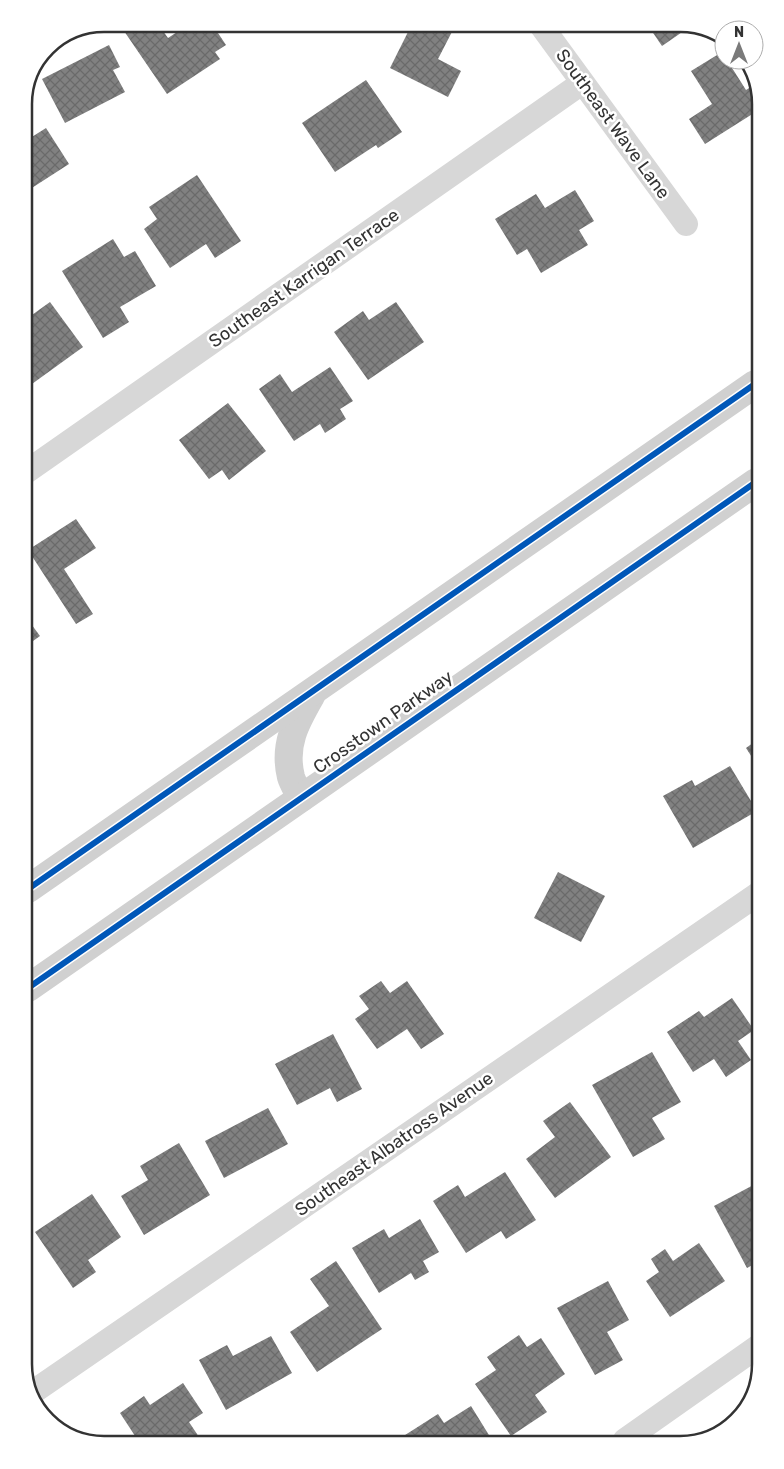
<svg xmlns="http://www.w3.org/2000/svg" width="784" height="1469" font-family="Rubik,sans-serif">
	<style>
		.building { fill: url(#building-cross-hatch) }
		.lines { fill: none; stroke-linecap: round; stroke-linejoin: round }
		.street { stroke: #d7d7d7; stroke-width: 24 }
		.secondary { stroke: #d0d0d0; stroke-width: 28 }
		.cycleway-casing { stroke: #fff; stroke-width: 9 }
		.cycleway { stroke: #0057b8; stroke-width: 6 }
		.labels { text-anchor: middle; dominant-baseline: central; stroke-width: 5; stroke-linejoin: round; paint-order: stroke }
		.street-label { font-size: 18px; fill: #333; stroke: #fff }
		.rim { fill: none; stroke: #333; stroke-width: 2.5 }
	</style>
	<defs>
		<pattern id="building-cross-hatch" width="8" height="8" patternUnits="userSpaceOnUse" patternTransform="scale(1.25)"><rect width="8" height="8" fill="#818181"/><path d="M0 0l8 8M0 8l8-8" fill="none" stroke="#6a6a6a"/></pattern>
	</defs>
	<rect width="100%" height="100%" fill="#fff"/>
	<g class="building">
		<path d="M134 24H158L168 38 189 24H212L226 45 215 52 220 59 167 94 124 31Z"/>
		<path d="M412 24H456L438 59 461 71 448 97 390 68Z"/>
		<path d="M647 24H685L688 28 662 46Z"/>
		<path d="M109 45 120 67 113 70 125 92 65 123 42 79Z"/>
		<path d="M722 52 724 55V60H727L746 90 754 85V113L705 144 689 119 712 104 691 71Z"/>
		<path d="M366 80 402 132 378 148 376 145 335 172 302 123Z"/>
		<path d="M46 128 69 164 24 193V142Z"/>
		<path d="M197 175 241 241 215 258 206 244 170 268 144 229 157 219 149 207Z"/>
		<path d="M575 190 594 221 579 230 588 245 541 273 527 249 517 255 495 219 536 194 545 208Z"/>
		<path d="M113 239 124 257 135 251 156 286 120 307 129 322 103 338 62 271Z"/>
		<path d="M50 302 83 347 25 389V320Z"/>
		<path d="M396 302 424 342 368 380 334 332 363 311 369 320Z"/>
		<path d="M330 367 353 401 340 409 346 419 325 433 320 424 294 441 259 389 280 374 292 392Z"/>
		<path d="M228 403 266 451 229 480 222 470 209 479 179 440Z"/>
		<path d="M76 519 96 548 64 569 93 614 76 624 28 550Z"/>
		<path d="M26 617 40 636 26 646Z"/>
		<path d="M757 740V765L746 748Z"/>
		<path d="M730 766 757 811 693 848 663 796 692 780 695 786Z"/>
		<path d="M558 872 605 896 581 942 534 918Z"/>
		<path d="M381 981 390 993 407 981 444 1034 421 1049 407 1029 377 1049 355 1019 369 1009 359 996Z"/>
		<path d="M732 998 754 1030 738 1041 751 1060 726 1077 714 1059 693 1072 667 1032 699 1011 704 1017Z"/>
		<path d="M333 1034 362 1089 337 1102 330 1088 297 1105 275 1064Z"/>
		<path d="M652 1052 681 1102 652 1118 665 1139 633 1157 592 1085Z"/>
		<path d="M570 1102 611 1157 555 1198 526 1159 555 1137 543 1121Z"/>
		<path d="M268 1108 288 1144 224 1178 205 1141Z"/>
		<path d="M179 1143 210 1195 144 1235 121 1196 148 1180 140 1166Z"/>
		<path d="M505 1172 536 1220 506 1239 501 1231 466 1253 433 1201 458 1185 465 1197Z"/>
		<path d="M759 1182 760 1261 747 1268 714 1206Z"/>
		<path d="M92 1194 121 1237 88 1260 96 1272 73 1288 35 1232Z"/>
		<path d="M420 1219 439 1252 423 1261 429 1272 415 1280 411 1273 379 1293 352 1248 384 1229 389 1238Z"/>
		<path d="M699 1243 725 1281 670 1317 646 1281 659 1272 651 1259 665 1249 673 1261Z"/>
		<path d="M336 1261 382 1329 317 1372 290 1332 329 1306 310 1279Z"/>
		<path d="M608 1281 629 1320 607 1332 623 1360 595 1375 557 1308Z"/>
		<path d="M519 1335 527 1347 541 1338 565 1374 535 1395 547 1412 511 1436 475 1384 496 1370 487 1357Z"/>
		<path d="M271 1336 292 1373 226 1410 199 1360 227 1345 233 1356Z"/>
		<path d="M183 1383 203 1413 189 1422 199 1437 188 1444 141 1445 120 1413 144 1396 150 1405Z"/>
		<path d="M471 1406 492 1440 490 1441 406 1442 402 1437 438 1414 444 1423Z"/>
	</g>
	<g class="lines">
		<g class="street">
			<path d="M540 24 686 224"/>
			<path d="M26 472 582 83"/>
			<path d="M30 1394 758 894"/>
			<path d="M625 1440 760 1345"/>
		</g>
		<g class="secondary">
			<path d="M301 798C298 791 293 784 291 777 283 745 296 722 311 696"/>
			<path d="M28 889 755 384"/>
			<path d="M28 988 756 482"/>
		</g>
		<defs>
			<g id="cycleway">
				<path d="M28 889 755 384"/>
				<path d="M28 988 756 482"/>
			</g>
		</defs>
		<use href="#cycleway" class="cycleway-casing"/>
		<use href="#cycleway" class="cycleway"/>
	</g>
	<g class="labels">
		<g class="street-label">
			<text transform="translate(613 124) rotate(54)">Southeast Wave Lane</text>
			<text transform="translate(304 278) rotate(-35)">Southeast Karrigan Terrace</text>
			<text transform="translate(383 722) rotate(-35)">Crosstown Parkway</text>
			<text transform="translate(394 1144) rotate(-35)">Southeast Albatross Avenue</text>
		</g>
	</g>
	<path d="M0 0H784V1469H0ZM104 32H680A72 72 0 0 1 752 104V1364A72 72 0 0 1 680 1436H104A72 72 0 0 1 32 1364V104A72 72 0 0 1 104 32Z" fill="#fff" fill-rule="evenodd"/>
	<path class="rim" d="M104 32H680A72 72 0 0 1 752 104V1364A72 72 0 0 1 680 1436H104A72 72 0 0 1 32 1364V104A72 72 0 0 1 104 32Z"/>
	<g transform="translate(739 45)"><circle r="24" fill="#ffffff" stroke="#adadad"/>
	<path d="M0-4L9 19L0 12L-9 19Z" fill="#7a7a7a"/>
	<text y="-8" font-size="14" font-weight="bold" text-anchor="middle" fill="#333333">N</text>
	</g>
</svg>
